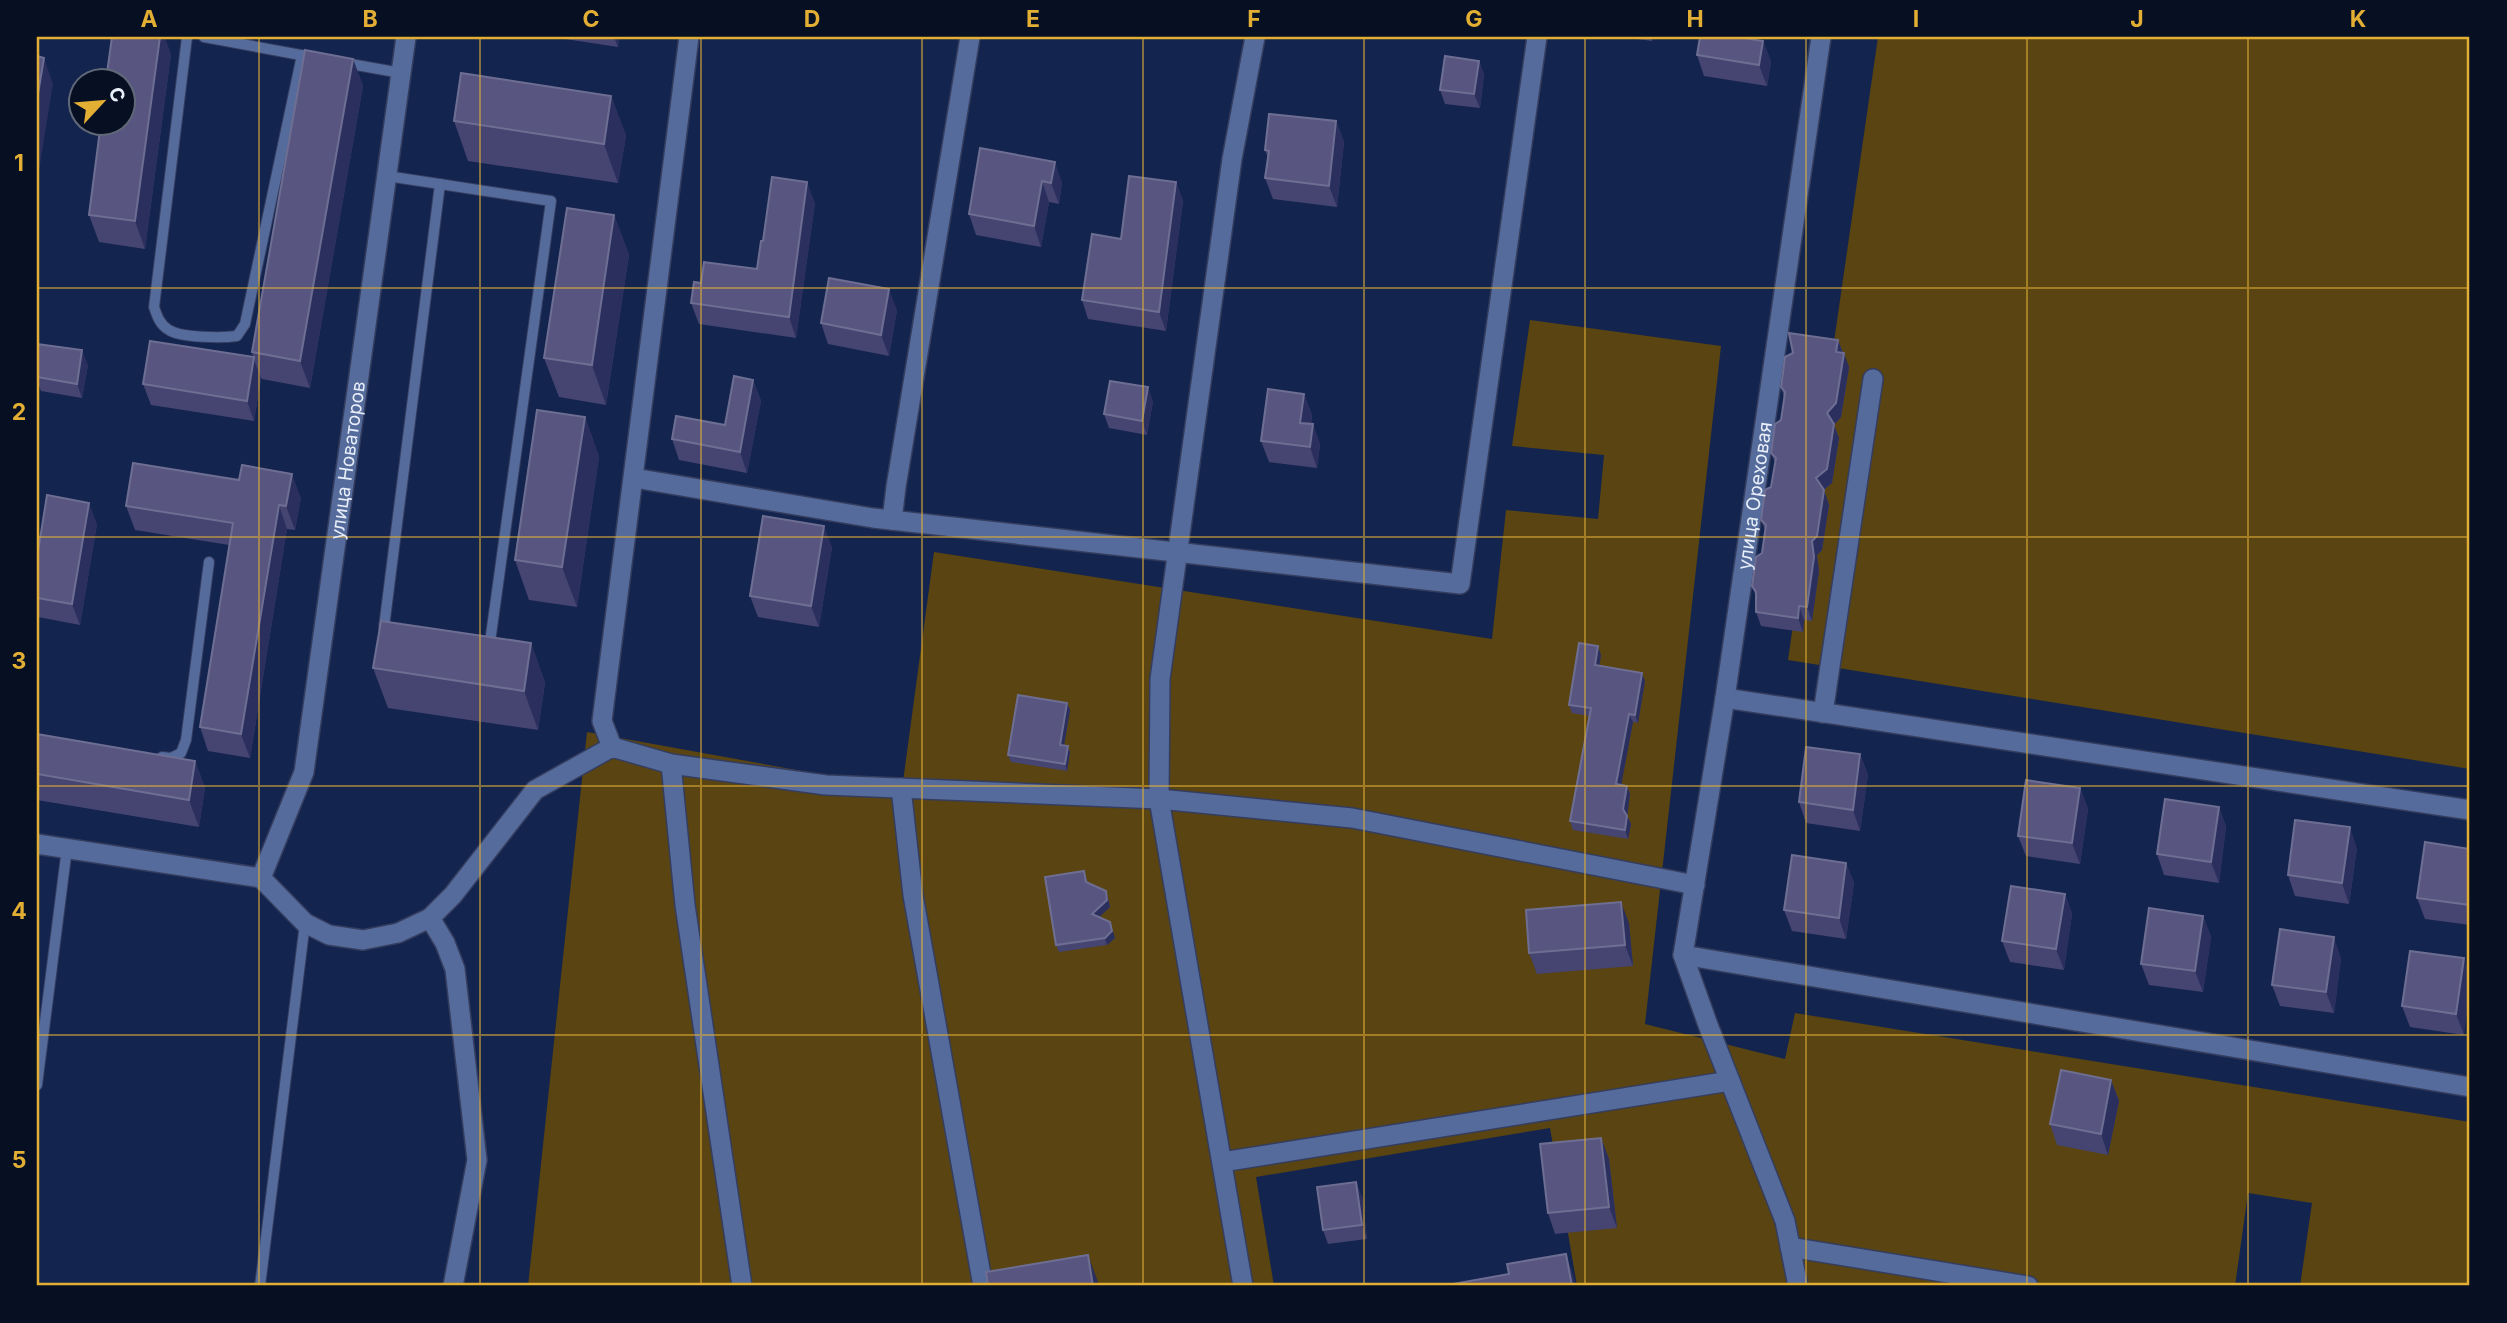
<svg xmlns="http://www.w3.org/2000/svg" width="2507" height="1323" font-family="Inter,sans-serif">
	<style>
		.green { fill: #594412 }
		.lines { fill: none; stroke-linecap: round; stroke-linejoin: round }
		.lane-casing { stroke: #353d5f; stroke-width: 12 }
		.street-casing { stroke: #353d5f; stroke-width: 22 }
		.lane { stroke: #546b9b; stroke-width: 10 }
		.street { stroke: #546b9b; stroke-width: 19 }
		.wall { fill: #464471 }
		.shaded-wall { fill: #2a2f5d }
		.building { fill: #585680; stroke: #6e6e93; stroke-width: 2 }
		.grid { fill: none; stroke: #e2af34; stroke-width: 2; stroke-opacity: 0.55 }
		.labels { text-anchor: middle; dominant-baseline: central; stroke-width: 6; stroke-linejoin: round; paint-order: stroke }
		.street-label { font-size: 19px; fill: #e9effa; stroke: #070f22 }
		.neatline { fill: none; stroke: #e2af34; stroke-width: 2.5 }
		.grid-label { font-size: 23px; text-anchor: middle; font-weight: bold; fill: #e2af34 }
	</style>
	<rect width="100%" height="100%" fill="#13244e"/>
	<g class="green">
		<path d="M1878 37H2470V769L1788 660Z"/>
		<path d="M1530 320 1721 346 1645 1024 1785 1059 1795 1013 2470 1122V1286H2300L2312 1203 2248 1193 2235 1286H1577L1550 1128 1256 1177 1274 1286H528L587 732 902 789 934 552 1492 639 1506 510 1598 519 1604 455 1512 446Z"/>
	</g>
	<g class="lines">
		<defs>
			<g id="lane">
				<path d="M187 37 154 307C157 316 160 325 169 330 181 338 223 338 237 336L245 324 302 55"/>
				<path d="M204 37 306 56"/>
				<path d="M345 63 401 73"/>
				<path d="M387 176 551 201 490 642 483 641"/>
				<path d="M392 628 384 627 440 184"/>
				<path d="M162 757 171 758 181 753 186 740 209 562"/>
				<path d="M37 1085 67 848"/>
				<path d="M260 1286 305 923"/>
			</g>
			<g id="street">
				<path d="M634 478 873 518 1460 584 1537 37"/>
				<path d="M892 520 896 487 970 37"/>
				<path d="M1725 698 2470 810"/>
				<path d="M1823 713 1873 379"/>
				<path d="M612 747 602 721 689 37"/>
				<path d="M671 764 685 905 742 1286"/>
				<path d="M901 788 913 895 983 1286"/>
				<path d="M37 844 261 878 305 923 329 935 363 940 398 933 430 918 453 895 535 790 612 747 671 764 826 785 1159 799 1352 818 1695 885"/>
				<path id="s1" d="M261 878 304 772 406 37"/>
				<path d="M430 918 445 943 455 969 477 1160 453 1286"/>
				<path d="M1683 955 2470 1087"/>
				<path d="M1222 1162 1730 1081"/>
				<path d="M1790 1247 2028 1286"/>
				<path d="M1243 1286 1159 799 1160 679 1232 159 1255 37"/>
				<path id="s2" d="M1798 1286 1785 1221 1708 1025 1683 955 1725 698 1821 37"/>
			</g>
		</defs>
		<use href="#lane" class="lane-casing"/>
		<use href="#street" class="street-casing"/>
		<use href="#lane" class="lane"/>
		<use href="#street" class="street"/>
	</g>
	<g class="wall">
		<path d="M552 37H619L618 47Z"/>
		<path d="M1622 37H1653L1652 41Z"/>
		<path d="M1763 41 1771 62 1767 86 1704 76 1697 55Z"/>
		<path d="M171 54 145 249 99 242 89 215Z"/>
		<path d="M353 59 363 86 310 388 262 379 261 378 254 421 151 405 143 384 253 357 252 352Z"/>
		<path d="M1479 61 1484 75 1480 108 1445 104 1440 90Z"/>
		<path d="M611 96 626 136 618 183 468 161 454 121Z"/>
		<path d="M1336 121 1344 142 1337 207 1273 199 1265 178 1268 158 1265 150Z"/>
		<path d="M980 148 1062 182 1059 204 1049 202 1041 247 976 235 969 214Z"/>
		<path d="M1176 182 1183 201 1166 331 1088 319 1082 300 1121 239Z"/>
		<path d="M815 203 796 338 699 324 691 303 701 283 757 269 763 241Z"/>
		<path d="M614 215 629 255 606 405 559 397 544 358Z"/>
		<path d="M897 310 889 356 828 344 821 323Z"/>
		<path d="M1838 340 1849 367 1841 417 1834 425 1839 438 1832 483 1824 490 1829 505 1822 550 1817 555 1819 571 1812 621 1804 620 1803 632 1761 626 1756 612V597L1752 586 1762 553 1765 530 1761 520 1771 487 1775 463 1771 453 1781 420 1784 397 1781 387Z"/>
		<path d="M37 344 88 365 82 398 41 391 37 381Z"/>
		<path d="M753 380 761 401 747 473 679 460 672 439 725 425Z"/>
		<path d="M1304 394 1312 415 1311 424H1313L1320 445 1317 468 1269 462 1261 441Z"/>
		<path d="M1153 401 1147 435 1109 428 1104 414Z"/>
		<path d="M585 417 599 457 577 607 529 600 515 560Z"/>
		<path d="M301 498 295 530 287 529 250 758 208 751 200 727 229 545 135 530 126 506Z"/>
		<path d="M97 524 80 625 38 617 37 614V558Z"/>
		<path d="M832 547 819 627 758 617 750 596Z"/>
		<path d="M531 643 545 683 538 730 388 708 373 668Z"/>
		<path d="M1601 655 1599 666 1645 681 1638 723 1633 722 1621 784 1627 786 1630 794 1627 815 1631 824 1628 839 1573 830 1570 821 1589 716 1572 713 1569 705Z"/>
		<path d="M1067 703 1070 710 1064 745 1068 746 1070 753 1067 771 1011 762 1008 755Z"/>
		<path d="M37 734 195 761 205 788 199 827 37 800Z"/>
		<path d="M1860 754 1868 775 1860 831 1806 823 1799 802Z"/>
		<path d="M2080 788 2088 809 2080 864 2026 856 2018 836Z"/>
		<path d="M2219 807 2226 827 2219 883 2164 875 2157 854Z"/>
		<path d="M2357 848 2349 904 2295 896 2288 875Z"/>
		<path d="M2470 849V925L2425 919 2417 898Z"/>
		<path d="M1846 863 1854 883 1846 939 1792 931 1784 910Z"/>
		<path d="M1084 871 1088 883 1106 891 1108 898 1110 907 1099 917 1110 922 1115 938 1107 945 1059 952 1056 945Z"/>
		<path d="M2065 894 2072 914 2064 970 2010 962 2002 941Z"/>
		<path d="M2203 916 2211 937 2203 992 2149 985 2141 964Z"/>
		<path d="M1629 923 1633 966 1537 974 1529 953Z"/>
		<path d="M2341 958 2334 1013 2280 1006 2272 985Z"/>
		<path d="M2464 958V1035L2410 1027 2402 1006Z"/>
		<path d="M2111 1080 2119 1101 2108 1155 2057 1145 2050 1124Z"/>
		<path d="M1601 1138 1609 1159 1617 1228 1555 1234 1548 1213Z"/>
		<path d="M1362 1196 1367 1239 1328 1244 1323 1230Z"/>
	</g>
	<g class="shaded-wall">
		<path d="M160 37H165L171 54 145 249 135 221Z"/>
		<path d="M614 37H619L618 47Z"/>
		<path d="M1763 41 1771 62 1767 86 1759 65Z"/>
		<path d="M44 58 53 84 37 183V100Z"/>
		<path d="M353 59 363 86 310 388 300 361Z"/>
		<path d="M1479 61 1484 75 1480 108 1474 94Z"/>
		<path d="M611 96 626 136 618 183 604 144Z"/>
		<path d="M1336 121 1344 142 1337 207 1329 186Z"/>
		<path d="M1055 162 1062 182 1059 204 1051 183Z"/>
		<path d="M1042 181 1049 202 1041 247 1034 226Z"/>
		<path d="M807 182 815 203 796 338 789 317Z"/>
		<path d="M1176 182 1183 201 1166 331 1159 312Z"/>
		<path d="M614 215 629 255 606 405 592 365Z"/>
		<path d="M889 289 897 310 889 356 881 335Z"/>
		<path d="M1838 340 1843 354 1836 352Z"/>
		<path d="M82 350 88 365 82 398 77 384Z"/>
		<path d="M1844 353 1849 367 1841 417 1834 425 1839 438 1832 483 1821 492 1816 478 1827 413Z"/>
		<path d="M253 357 261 378 254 421 247 401Z"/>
		<path d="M753 380 761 401 747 473 740 452Z"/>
		<path d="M1148 387 1153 401 1147 435 1142 421Z"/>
		<path d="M1304 394 1312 415 1308 444 1300 423Z"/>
		<path d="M585 417 599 457 577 607 562 567Z"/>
		<path d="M1313 424 1320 445 1317 468 1310 447Z"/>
		<path d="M292 474 301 498 295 530 286 506Z"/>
		<path d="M1824 490 1829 505 1822 550 1817 555 1819 571 1812 621 1807 607 1812 541Z"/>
		<path d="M89 503 97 524 80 625 72 604Z"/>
		<path d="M279 505 287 529 250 758 241 734Z"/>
		<path d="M824 526 832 547 819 627 811 606Z"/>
		<path d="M1799 606 1804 620 1803 632 1798 618Z"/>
		<path d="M531 643 545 683 538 730 524 691Z"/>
		<path d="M1598 646 1601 655 1598 674 1595 665Z"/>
		<path d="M1642 673 1645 681 1638 723 1635 715Z"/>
		<path d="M1067 703 1070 710 1063 752 1060 745Z"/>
		<path d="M1629 714 1633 722 1620 792 1616 784Z"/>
		<path d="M1068 746 1070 753 1067 771 1065 764Z"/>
		<path d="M1860 754 1868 775 1860 831 1853 810Z"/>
		<path d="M195 761 205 788 199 827 189 800Z"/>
		<path d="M1627 786 1630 794 1627 818 1623 809Z"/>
		<path d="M2080 788 2088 809 2080 864 2072 843Z"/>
		<path d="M2219 807 2226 827 2219 883 2211 862Z"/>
		<path d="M1627 816 1631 824 1628 839 1625 830Z"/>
		<path d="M2350 827 2357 848 2349 904 2342 883Z"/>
		<path d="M1846 863 1854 883 1846 939 1839 918Z"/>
		<path d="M1106 891 1108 898 1110 907 1095 921 1092 914Z"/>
		<path d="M2065 894 2072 914 2064 970 2056 949Z"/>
		<path d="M1621 902 1629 923 1633 966 1625 945Z"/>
		<path d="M2203 916 2211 937 2203 992 2195 971Z"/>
		<path d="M1110 922 1115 938 1107 945 1105 938Z"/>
		<path d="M2334 937 2341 958 2334 1013 2326 992Z"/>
		<path d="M2464 958 2470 976V988L2464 1035 2456 1014Z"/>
		<path d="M2111 1080 2119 1101 2108 1155 2101 1134Z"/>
		<path d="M1601 1138 1609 1159 1617 1228 1609 1207Z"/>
		<path d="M1356 1182 1362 1196 1367 1239 1362 1225Z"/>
		<path d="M1566 1254 1573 1274 1576 1286H1572Z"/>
		<path d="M1088 1255 1098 1282 1099 1286H1093Z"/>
	</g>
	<g class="building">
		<path d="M112 37H160L135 221 89 215 101 122H122V80H106Z"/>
		<path d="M1700 37H1737L1763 41 1759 65 1697 55Z"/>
		<path d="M305 50 353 59 300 361 252 352Z"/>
		<path d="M37 56 44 58 37 100Z"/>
		<path d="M1445 56 1479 61 1474 94 1440 90Z"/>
		<path d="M461 73 611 96 604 144 454 121Z"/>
		<path d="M1269 114 1336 121 1329 186 1265 178 1269 151 1265 150Z"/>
		<path d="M980 148 1055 162 1051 183 1042 181 1034 226 969 214Z"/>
		<path d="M1129 176 1176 182 1159 312 1082 300 1092 234 1121 239Z"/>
		<path d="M772 177 807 182 789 317 691 303 694 282 701 283 704 262 757 269 761 241H763Z"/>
		<path d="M567 208 614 215 592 365 544 358Z"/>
		<path d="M829 278 889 289 881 335 821 323Z"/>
		<path d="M1789 333 1838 340 1836 352 1844 353 1836 403 1827 413 1834 424 1827 469 1816 478 1824 490 1817 536 1812 541 1814 557 1807 607 1799 606 1798 618 1756 612V592L1752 586 1756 557 1762 553 1766 525 1761 520 1765 490 1771 487 1776 458 1771 453 1775 424 1781 420 1784 400 1785 392 1781 387 1785 357 1793 353Z"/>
		<path d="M150 341 254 357 247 401 143 384Z"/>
		<path d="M37 344 82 350 77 384 37 377 38 361H37Z"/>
		<path d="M734 376 753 380 740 452 672 439 676 416 725 425Z"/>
		<path d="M1110 381 1148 387 1142 421 1104 414Z"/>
		<path d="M1268 389 1304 394 1300 423 1313 424 1310 447 1261 441Z"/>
		<path d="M537 410 585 417 562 567 515 560Z"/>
		<path d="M133 463 239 480 242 465 292 474 286 506 279 505 241 734 200 727 233 523 126 506Z"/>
		<path d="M47 495 89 503 72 604 37 598V558Z"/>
		<path d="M763 516 824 526 811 606 750 596Z"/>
		<path d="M381 621 531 643 524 691 373 668Z"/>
		<path d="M1579 643 1598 646 1595 665 1642 673 1635 715 1629 714 1616 784 1627 786 1623 809 1627 816 1625 830 1570 821 1591 708 1569 705Z"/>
		<path d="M1018 695 1067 703 1060 745 1068 746 1065 764 1008 755Z"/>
		<path d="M37 734 195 761 189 800 37 774Z"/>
		<path d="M1806 747 1860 754 1853 810 1799 802Z"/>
		<path d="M2026 780 2080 788 2072 843 2018 836Z"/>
		<path d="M2165 799 2219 807 2211 862 2157 854Z"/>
		<path d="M2295 820 2350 827 2342 883 2288 875Z"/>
		<path d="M2425 842 2470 849V905L2417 898Z"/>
		<path d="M1792 855 1846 863 1839 918 1784 910Z"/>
		<path d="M1084 871 1086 882 1106 891 1107 900 1092 914 1110 922 1112 931 1105 938 1056 945 1045 877Z"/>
		<path d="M2011 886 2065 894 2056 949 2002 941Z"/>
		<path d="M1621 902 1625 945 1529 953 1526 910Z"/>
		<path d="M2149 908 2203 916 2195 971 2141 964Z"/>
		<path d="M2280 929 2334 937 2326 992 2272 985Z"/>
		<path d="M2410 951 2464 958 2456 1014 2402 1006Z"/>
		<path d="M2061 1070 2111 1080 2101 1134 2050 1124Z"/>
		<path d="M1601 1138 1609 1207 1548 1213 1540 1144Z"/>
		<path d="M1356 1182 1362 1225 1323 1230 1317 1187Z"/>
		<path d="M1566 1254 1572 1286H1442L1509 1274 1507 1264Z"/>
		<path d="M1088 1255 1093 1286H988L986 1272Z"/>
	</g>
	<path class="grid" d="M259 37V1286M480 37V1286M701 37V1286M922 37V1286M1143 37V1286M1364 37V1286M1585 37V1286M1806 37V1286M2027 37V1286M2248 37V1286M37 288H2470M37 537H2470M37 786H2470M37 1035H2470"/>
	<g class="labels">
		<g class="street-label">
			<text stroke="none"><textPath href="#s1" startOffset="429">улица Новаторов</textPath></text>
			<text stroke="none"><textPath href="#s2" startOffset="816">улица Ореховая</textPath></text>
		</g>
	</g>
	<rect width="2507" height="1323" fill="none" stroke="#070f22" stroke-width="77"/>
	<g transform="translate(102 102) rotate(64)"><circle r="33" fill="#070f22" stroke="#616978" stroke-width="2"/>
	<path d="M0-5L12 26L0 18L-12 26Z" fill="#e2af34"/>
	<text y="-10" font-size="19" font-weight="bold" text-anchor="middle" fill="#e9effa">С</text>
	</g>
	<rect x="38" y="38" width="2430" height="1246" class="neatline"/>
	<g class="grid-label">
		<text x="149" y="27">A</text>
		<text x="370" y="27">B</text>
		<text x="591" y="27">C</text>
		<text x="812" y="27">D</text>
		<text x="1033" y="27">E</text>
		<text x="1254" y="27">F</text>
		<text x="1474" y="27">G</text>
		<text x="1695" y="27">H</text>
		<text x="1916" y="27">I</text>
		<text x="2137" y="27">J</text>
		<text x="2358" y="27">K</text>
		<text x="19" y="171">1</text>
		<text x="19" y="420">2</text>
		<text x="19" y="669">3</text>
		<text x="19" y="919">4</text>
		<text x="19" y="1168">5</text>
	</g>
</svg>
